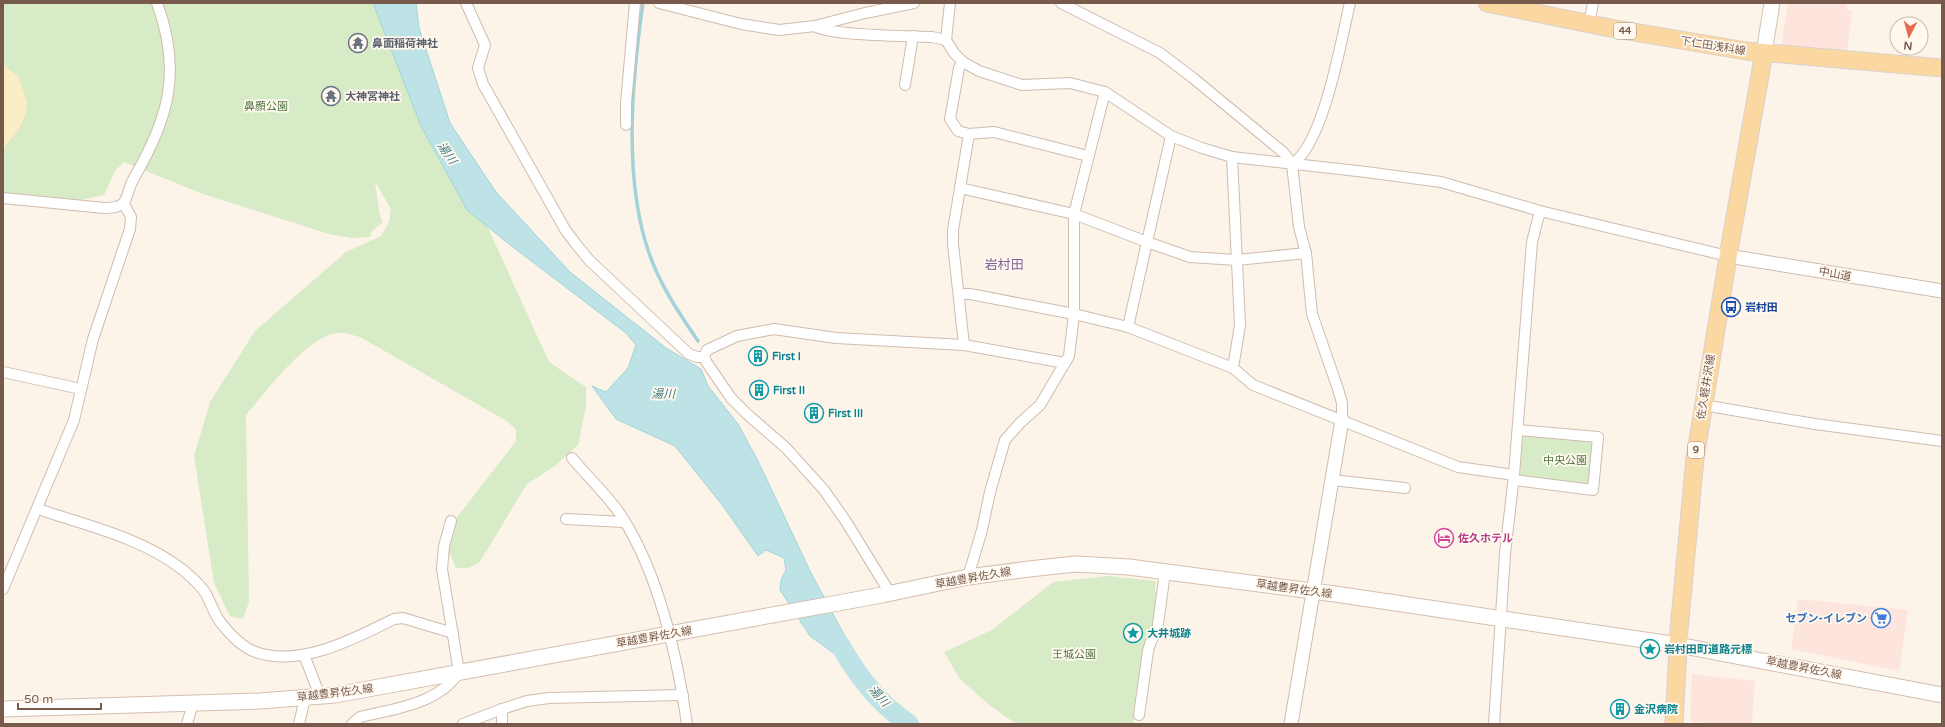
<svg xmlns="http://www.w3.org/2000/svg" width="1945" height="727" font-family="'Varela Round','Noto Sans JP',sans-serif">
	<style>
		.commercial { fill: #fde5dd }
		.green { fill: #d7ebc7 }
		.sand { fill: #fceec4 }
		.water { fill: #bde3e7; stroke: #a3d3d9 }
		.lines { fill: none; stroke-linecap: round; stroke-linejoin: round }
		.stream { stroke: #a3d3d9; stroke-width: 3.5 }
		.river { stroke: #bde3e7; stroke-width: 20 }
		.minor-casing { stroke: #cfbcae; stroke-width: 12 }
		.tertiary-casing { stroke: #cfbcae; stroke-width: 15 }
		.secondary-casing { stroke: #d5beae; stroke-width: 17 }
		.primary-casing { stroke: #d9d1cd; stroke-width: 19 }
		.minor { stroke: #fff; stroke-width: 10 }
		.tertiary { stroke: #fff; stroke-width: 13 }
		.secondary { stroke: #fff; stroke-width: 15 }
		.primary { stroke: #fbd7a2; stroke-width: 17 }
		.labels { text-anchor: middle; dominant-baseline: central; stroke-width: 3.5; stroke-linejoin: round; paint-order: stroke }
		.shield { fill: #fff9f0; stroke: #a08a7d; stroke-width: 1 }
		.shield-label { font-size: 10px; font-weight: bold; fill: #785a4c }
		.worship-label { font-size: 11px; font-weight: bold; fill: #5b616d; stroke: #fff9f0; text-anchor: start }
		.street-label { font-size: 11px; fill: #785a4c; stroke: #fff9f0 }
		.park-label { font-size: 11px; fill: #537841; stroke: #fff9f0 }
		.transit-label { font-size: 11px; font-weight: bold; fill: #164399; stroke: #fff9f0; text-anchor: start }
		.culture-label { font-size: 11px; font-weight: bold; fill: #0d838f; stroke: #fff9f0; text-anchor: start }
		.hotel-label { font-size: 11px; font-weight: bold; fill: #b23c85; stroke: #fff9f0; text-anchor: start }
		.shop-label { font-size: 11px; font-weight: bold; fill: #366cbe; stroke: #fff9f0; text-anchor: end }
		.water-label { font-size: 12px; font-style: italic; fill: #427c84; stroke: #fff9f0 }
		.quarter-label { font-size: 13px; fill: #826494; stroke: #fff9f0 }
	</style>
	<rect width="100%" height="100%" fill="#fdf4e9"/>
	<g class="commercial">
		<path d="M1788 3H1847V10L1852 11 1847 54 1781 47Z"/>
		<path d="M1798 599 1908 610 1899 671 1791 649Z"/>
		<path d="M1692 674 1755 681 1752 724H1711L1690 721Z"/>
	</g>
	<g class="green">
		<path d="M3 3H378L485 221 549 362 586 387V407L578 445 555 466 527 484 479 563 468 568H456L447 547 455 520 516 441V429L505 420 360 337C354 336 346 332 339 333 307 335 267 391 246 415L249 602 243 619 230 616 214 583 194 456 210 402 255 331 346 252 381 236 389 222 391 209 375 182 380 216 383 222 372 231 370 237 351 238 329 234 203 194 124 162 115 171 104 195 81 200 3 194Z"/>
		<path d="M1523 434 1594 440 1589 485 1520 477Z"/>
		<path d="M1108 576 1156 581 1155 591C1166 609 1149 632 1145 650 1139 674 1137 700 1133 724H1016L988 704 960 679 944 652 992 630 1053 582Z"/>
	</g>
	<path class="sand" d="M3 64 19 78 27 102 26 113 19 129 3 149Z"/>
	<path class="water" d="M373 3H416L419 28 450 123 496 192 570 272 666 348 701 369 708 386 738 424 758 461 811 573 846 638 853 661 861 673 810 636 780 590 781 580 786 570 784 558 766 550 758 556 723 506 675 446 616 419 592 386 606 392 628 368 636 345 626 333 509 244 467 210 421 126Z"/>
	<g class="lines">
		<path class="stream" d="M643 3C632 80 623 178 649 253 660 285 679 313 698 341"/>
		<path class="river" d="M839 643C856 674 879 704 909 724"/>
		<defs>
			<g id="minor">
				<path d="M466 3 485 45 478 68 483 84 566 231 576 244 589 260 689 354 697 357H704"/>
				<path d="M659 3 741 24 779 30 815 26 865 13 914 3"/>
				<path d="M1061 3 1160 53 1193 78 1284 153 1292 164 1299 227 1306 253 1312 314 1338 389 1342 403V420"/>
				<path d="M1589 24 1593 3"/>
				<path d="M815 26C830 36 909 36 932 37L946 40 954 53 963 62 979 71 1022 85 1070 83 1105 92 1171 136 1202 148 1232 157 1240 325 1233 368 1253 385 1458 467 1514 475"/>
				<path d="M946 40 950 3"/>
				<path d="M963 62 959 68 950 119 958 131 969 134 994 132 1088 156"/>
				<path d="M905 85 913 36"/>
				<path d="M626 125V103L635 3"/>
				<path d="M1232 157 1366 172 1441 182 1540 211 1728 256"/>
				<path d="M1292 164C1324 144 1341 40 1350 3"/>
				<path d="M960 188 1074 214 1105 92"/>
				<path d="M3 198 104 208C132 208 123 197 134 178 169 118 182 71 157 3"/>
				<path d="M959 294H970L1074 314 1128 327 1233 368"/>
				<path d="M1128 327 1147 242 1190 257 1237 260 1306 253"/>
				<path d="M964 345 953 244V230L969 134"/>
				<path d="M3 372 81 389"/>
				<path d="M1703 405 1815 424 1942 441"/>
				<path d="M572 458C587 476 604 492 618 511 658 569 677 655 687 724"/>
				<path d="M1332 480 1405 488"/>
				<path d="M1514 480 1593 490 1598 437 1518 430"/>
				<path d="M38 509C85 525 143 538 183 570 190 576 201 585 206 594 211 603 214 614 221 623 229 633 241 646 253 651 298 669 354 639 394 619L403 618 453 633"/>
				<path d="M566 519 624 522"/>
				<path d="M968 577 982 530 990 492 1005 440 1020 423 1040 405 1069 356 1074 314V214L1147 242 1171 136"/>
				<path d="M3 589 74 420 93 339 130 229 131 217 124 204"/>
				<path d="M890 593 845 520 824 490 786 448 747 414 731 398 707 363 704 357 707 350 737 336 774 329 836 338 964 345 1065 363"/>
				<path d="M304 655 320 696"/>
				<path d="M1139 715 1148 651 1151 641 1157 632 1165 572"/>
				<path d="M187 724 193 703"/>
				<path d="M299 724 305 698"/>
				<path d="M352 724 360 717C394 709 439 704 459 672L442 569 444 546 451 521"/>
				<path d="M463 724 502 709"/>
				<path d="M502 724V709L527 701 549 698 683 695"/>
				<path d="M1494 724 1505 554 1514 475 1532 242 1540 211"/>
			</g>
			<g id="tertiary">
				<path d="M1728 256 1942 291"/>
				<path d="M1291 724 1342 420"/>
			</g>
			<g id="secondary">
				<path d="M1764 53 1772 3"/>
				<path d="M3 709 260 701 335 695 882 595 968 577 1029 569 1076 564 1129 567 1335 594 1678 645 1942 695"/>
			</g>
			<g id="primary">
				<path d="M1487 3 1610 28 1746 51 1942 68"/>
				<path d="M1674 724 1679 630 1695 458 1730 245 1764 53"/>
			</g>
		</defs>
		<use href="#minor" class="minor-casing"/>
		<use href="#tertiary" class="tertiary-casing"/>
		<use href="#secondary" class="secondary-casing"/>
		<use href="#primary" class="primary-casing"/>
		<use href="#minor" class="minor"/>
		<use href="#tertiary" class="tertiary"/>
		<use href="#secondary" class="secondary"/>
		<use href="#primary" class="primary"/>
	</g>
	<defs>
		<symbol id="temple-ring" viewBox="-11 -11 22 22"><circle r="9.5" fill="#fff9f0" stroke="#6b7280" stroke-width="1.5"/><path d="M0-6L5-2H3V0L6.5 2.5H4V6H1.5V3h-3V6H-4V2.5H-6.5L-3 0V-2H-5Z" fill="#6b7280"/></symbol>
		<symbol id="bus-ring" viewBox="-11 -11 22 22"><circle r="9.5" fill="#fff9f0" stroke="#1a4fb4" stroke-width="1.5"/><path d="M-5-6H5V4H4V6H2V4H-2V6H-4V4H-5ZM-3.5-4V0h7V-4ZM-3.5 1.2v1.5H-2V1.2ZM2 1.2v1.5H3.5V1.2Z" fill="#1a4fb4"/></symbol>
		<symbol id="building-ring" viewBox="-11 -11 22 22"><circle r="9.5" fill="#fff9f0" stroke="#0f9aa8" stroke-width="1.5"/><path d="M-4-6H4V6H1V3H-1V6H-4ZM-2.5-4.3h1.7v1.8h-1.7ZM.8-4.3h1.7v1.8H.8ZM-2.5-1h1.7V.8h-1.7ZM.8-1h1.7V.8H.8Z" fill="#0f9aa8"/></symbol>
		<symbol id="hotel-ring" viewBox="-11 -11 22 22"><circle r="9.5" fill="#fff9f0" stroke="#d1479c" stroke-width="1.5"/><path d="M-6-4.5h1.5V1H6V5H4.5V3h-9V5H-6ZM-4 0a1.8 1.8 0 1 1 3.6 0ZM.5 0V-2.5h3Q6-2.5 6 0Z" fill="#d1479c"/></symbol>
		<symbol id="supermarket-ring" viewBox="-11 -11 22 22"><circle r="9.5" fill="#fff9f0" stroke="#3f7fe0" stroke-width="1.5"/><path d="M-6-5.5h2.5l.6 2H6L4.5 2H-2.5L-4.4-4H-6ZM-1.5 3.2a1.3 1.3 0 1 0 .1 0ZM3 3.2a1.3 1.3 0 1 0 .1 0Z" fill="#3f7fe0"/></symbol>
		<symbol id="sight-ring" viewBox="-11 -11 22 22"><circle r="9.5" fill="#fff9f0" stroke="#0f9aa8" stroke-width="1.5"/><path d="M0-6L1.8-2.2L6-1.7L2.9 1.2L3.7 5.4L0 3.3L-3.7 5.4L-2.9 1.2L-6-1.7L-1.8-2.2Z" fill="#0f9aa8"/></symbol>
	</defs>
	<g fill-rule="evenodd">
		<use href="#temple-ring" x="347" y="32" width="22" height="22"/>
		<use href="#temple-ring" x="320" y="85" width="22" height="22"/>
		<use href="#bus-ring" x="1720" y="296" width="22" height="22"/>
		<use href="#building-ring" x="747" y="345" width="22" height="22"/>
		<use href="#building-ring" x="748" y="379" width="22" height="22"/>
		<use href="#building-ring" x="803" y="402" width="22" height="22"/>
		<use href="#hotel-ring" x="1433" y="527" width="22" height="22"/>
		<use href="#supermarket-ring" x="1870" y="607" width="22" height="22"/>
		<use href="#sight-ring" x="1122" y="622" width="22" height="22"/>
		<use href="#sight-ring" x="1639" y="638" width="22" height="22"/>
		<use href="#building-ring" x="1609" y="698" width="22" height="22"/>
	</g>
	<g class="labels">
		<g class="shield">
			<rect x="1614" y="23" width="22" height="16" rx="3"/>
			<rect x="1688" y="442" width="16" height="16" rx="3"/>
		</g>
		<g class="shield-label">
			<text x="1625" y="31">44</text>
			<text x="1696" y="450">9</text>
		</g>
		<g class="worship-label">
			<text x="372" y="43">鼻面稲荷神社</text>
			<text x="345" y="96">大神宮神社</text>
		</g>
		<g class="street-label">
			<text transform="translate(1713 46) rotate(9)">下仁田浅科線</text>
			<text transform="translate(1835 274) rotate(10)">中山道</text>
			<text transform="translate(1706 387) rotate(-81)">佐久軽井沢線</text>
			<text transform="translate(973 578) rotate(-10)">草越豊昇佐久線</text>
			<text transform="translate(1294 589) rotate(8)">草越豊昇佐久線</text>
			<text transform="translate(654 637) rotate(-10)">草越豊昇佐久線</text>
			<text transform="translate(1804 668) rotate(11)">草越豊昇佐久線</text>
			<text transform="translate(335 693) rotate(-7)">草越豊昇佐久線</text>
		</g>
		<g class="park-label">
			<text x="266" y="106">鼻顔公園</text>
			<text x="1565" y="460">中央公園</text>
			<text x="1074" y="654">王城公園</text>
		</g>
		<g class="transit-label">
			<text x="1745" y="307">岩村田</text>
		</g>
		<g class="culture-label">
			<text x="772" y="356">First I</text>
			<text x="773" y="390">First II</text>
			<text x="828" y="413">First III</text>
			<text x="1147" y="633">大井城跡</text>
			<text x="1664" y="649">岩村田町道路元標</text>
			<text x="1634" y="709">金沢病院</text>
		</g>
		<g class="hotel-label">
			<text x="1458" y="538">佐久ホテル</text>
		</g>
		<g class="shop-label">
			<text x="1867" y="618">セブン-イレブン</text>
		</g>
		<g class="water-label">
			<text transform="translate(447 153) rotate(55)">湯川</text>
			<text x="663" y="394">湯川</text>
			<text transform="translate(879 696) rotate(47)">湯川</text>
		</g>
		<g class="quarter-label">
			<text x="1004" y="265">岩村田</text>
		</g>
	</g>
	<rect width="1945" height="727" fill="none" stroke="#785a4c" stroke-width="8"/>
	<g transform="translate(1909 36) rotate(186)"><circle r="19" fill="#fff9f0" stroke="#c9b9ae"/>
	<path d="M0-3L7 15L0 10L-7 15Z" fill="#e76a4e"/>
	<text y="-6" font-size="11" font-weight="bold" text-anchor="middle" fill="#785a4c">N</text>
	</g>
	<path d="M18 703v6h83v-6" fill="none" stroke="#785a4c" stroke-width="2"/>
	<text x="24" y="703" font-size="12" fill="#785a4c" stroke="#fff9f0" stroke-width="3" paint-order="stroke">50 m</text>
</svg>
